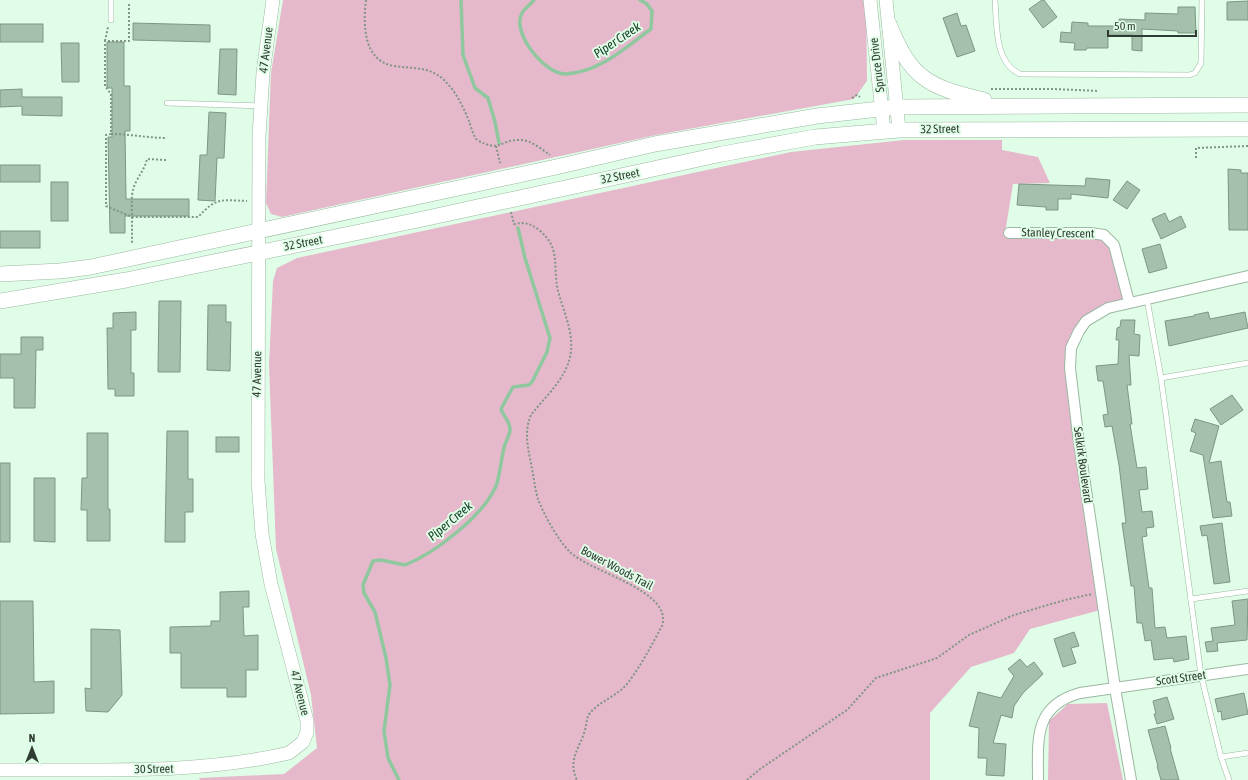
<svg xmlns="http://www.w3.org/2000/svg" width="1248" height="780" font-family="'Asap Condensed',sans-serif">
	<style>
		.green { fill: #e5b9cb }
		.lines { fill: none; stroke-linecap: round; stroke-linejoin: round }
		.stream { stroke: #8fc89e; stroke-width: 3.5 }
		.building { fill: #a4c1ab; stroke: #7c9883 }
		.service-casing { stroke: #9bb8a2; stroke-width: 6 }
		.minor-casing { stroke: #9bb8a2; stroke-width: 12 }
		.tertiary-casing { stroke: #9bb8a2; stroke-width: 14 }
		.secondary-casing { stroke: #9bb8a2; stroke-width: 16 }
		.path { stroke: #819585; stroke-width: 2; stroke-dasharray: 2 2; stroke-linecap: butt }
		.service { stroke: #fff; stroke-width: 5 }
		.minor { stroke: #fff; stroke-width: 10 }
		.tertiary { stroke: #fff; stroke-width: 13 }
		.secondary { stroke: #fff; stroke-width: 15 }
		.labels { text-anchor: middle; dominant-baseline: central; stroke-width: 4; stroke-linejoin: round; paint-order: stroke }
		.street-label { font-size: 12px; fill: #303c33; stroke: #e0fee7 }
		.water-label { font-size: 13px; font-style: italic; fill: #103d21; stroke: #e0fee7 }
	</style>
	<rect width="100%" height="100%" fill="#e0fee7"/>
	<g class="green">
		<path d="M283 0H866L867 81 854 99 656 135 282 217 271 214 266 203 271 73Z"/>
		<path d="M904 140H1002V150L1038 157 1050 183 1013 184 1005 233 1108 238 1129 302 1096 314 1071 348 1104 609 1030 629 1014 653 971 667 930 713V780H200L199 778 284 774 317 748 311 695 276 549 269 365 273 281 277 268 297 258 791 152Z"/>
		<path d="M1107 703 1123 780H1048L1049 721 1068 704Z"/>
	</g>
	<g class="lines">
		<g class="stream">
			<path d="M461 0 463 55 475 88 488 98 495 122 499 143"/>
			<path d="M534 0C531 4 524 9 522 13 511 33 545 74 565 74 599 73 626 47 651 29L652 11 647 4 640 0"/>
			<path d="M399 780 388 758 384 731 390 685 386 658 375 612 364 593 363 585 373 561 381 560 405 565C435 553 483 516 496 486 500 475 501 460 504 448 505 442 509 437 510 431 511 422 503 416 501 409L513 387 529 385 532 382 547 352 550 338 525 258 518 228"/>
		</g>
	</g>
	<g class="building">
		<path d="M1042 0H1044L1057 17 1043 28 1029 9Z"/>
		<path d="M1248 1V20H1227V2Z"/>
		<path d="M1178 7H1195L1196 33H1178V31L1142 29V51L1132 50V35H1108V48H1087L1086 50H1074L1075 43 1060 42 1061 32 1071 33 1072 22 1088 23V26H1119V19L1145 20V13L1178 14Z"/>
		<path d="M957 13 961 26 966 25 975 51 957 57 943 18Z"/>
		<path d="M133 23 210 25V42L133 40Z"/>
		<rect x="0" y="24" width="43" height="18"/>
		<path d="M107 42H124V86H130V131H125L126 199H189V216H125V233H110L108 137H112V88H107Z"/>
		<path d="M61 43H79V82H62Z"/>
		<path d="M220 49H237L236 95 218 94Z"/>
		<path d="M22 89V97H62V116L22 115V106L0 107V90Z"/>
		<path d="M209 112 226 113 224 158H217L215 201 198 200 200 155H207Z"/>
		<rect x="0" y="165" width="40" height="17"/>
		<path d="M1228 169 1241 170V173H1248V230H1229Z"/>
		<path d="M1086 178 1110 180 1108 198 1071 194V199H1058V210H1046V207L1017 205 1019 184 1085 186Z"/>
		<path d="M1127 181 1140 190 1127 209 1113 200Z"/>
		<rect x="51" y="182" width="17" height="39"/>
		<path d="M1165 213 1169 222 1181 216 1186 227 1161 239 1152 219Z"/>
		<rect x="0" y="231" width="40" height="17"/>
		<path d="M1160 244 1167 268 1149 273 1142 249Z"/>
		<path d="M159 301H181L180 372H158Z"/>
		<path d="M208 305H226V322H231L230 371 207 370Z"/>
		<path d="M136 312V330H131V373H134V396H115V389H108L107 328H113V313Z"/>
		<path d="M1208 312 1210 319 1245 312 1248 328 1169 346 1165 321 1194 316V315Z"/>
		<path d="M1121 320H1135L1134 334 1140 335 1139 356 1129 355 1131 385H1127L1132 424H1130L1137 468 1146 467 1148 489 1139 490 1142 512 1152 511 1154 527 1146 528 1147 536 1142 537 1149 588H1152L1155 628 1165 627 1167 638 1186 636 1189 659 1174 662 1173 658 1154 660 1151 640 1145 641 1142 623H1137L1134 586H1131L1122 523H1126L1119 465 1112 426 1105 427 1103 415 1108 414 1103 381H1098L1096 366 1118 364 1119 340H1116L1117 328 1120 327Z"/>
		<path d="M21 337H43V350H36L35 408H14V378H0V354H21Z"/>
		<path d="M1232 395 1243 410 1221 425 1210 409Z"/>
		<path d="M1195 419 1219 426 1209 463 1221 461 1227 502H1230L1232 516 1213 518 1203 455 1190 451 1196 433 1191 431Z"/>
		<path d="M167 431H188V479H193V512H185V542H165Z"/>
		<path d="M87 433H108V509H110V541H87V510H81L82 478H87Z"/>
		<rect x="216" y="437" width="23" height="15"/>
		<rect x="0" y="463" width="10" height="79"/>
		<path d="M34 478H55V542L34 541Z"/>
		<path d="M1222 523 1230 582 1214 584 1207 535 1202 536 1200 526Z"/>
		<path d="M249 591V607H243L244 636 258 635V670H246V697H227V688H181V653H170V627L211 626V621H220V592Z"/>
		<path d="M1248 599 1247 640 1217 643 1218 651 1207 652 1205 642 1213 641 1211 628 1235 625 1232 601Z"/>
		<path d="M0 601H33L34 682 54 681V713L0 714Z"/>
		<path d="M91 629 120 630 122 695 108 712 86 711 85 688 91 689Z"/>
		<path d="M1074 632 1079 646 1071 648 1076 663 1063 667 1054 639Z"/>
		<path d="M1020 659 1027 667 1034 662 1043 674 1023 693 1014 706 1012 718 1001 715 993 743 1006 744 1004 776 986 775 987 758H978L979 728 969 726 978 692 1001 698 1014 676 1008 669Z"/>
		<path d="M1244 693 1248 714 1222 720 1221 711 1218 712 1215 699Z"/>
		<path d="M1167 697 1174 719 1157 724 1154 714H1156L1153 701Z"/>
		<path d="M1165 726 1171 748H1170L1179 780H1161L1157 766H1158L1148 730Z"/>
	</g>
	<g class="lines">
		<defs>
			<g id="service">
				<path d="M111 0V20"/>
				<path d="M995 0C997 25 994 62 1020 74L1189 75 1195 73 1201 63 1202 0"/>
				<path d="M167 103 260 106"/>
				<path d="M1147 299 1161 378 1201 675 1221 757 1229 780"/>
				<path d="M1161 378 1248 363"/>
				<path d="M1191 599 1248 591"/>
				<path d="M1221 757 1248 753"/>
			</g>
			<g id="minor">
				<path d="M1009 233H1091L1104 235 1114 245 1129 302"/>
				<path d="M1038 780C1038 740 1033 706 1080 693L1248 669"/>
				<path d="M1131 780 1115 688 1078 435 1070 368 1071 348 1079 331 1086 321 1108 308 1248 276"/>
			</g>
			<g id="tertiary">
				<path d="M870 0 884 131"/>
				<path d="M886 0 899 130"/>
				<path d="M0 770C96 769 194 775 289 753L303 742 307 732V721L271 584 262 534 258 481 259 136 263 73 273 0"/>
			</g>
			<g id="secondary">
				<path d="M889 24C911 79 928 87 984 100"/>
				<path d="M0 274 60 271 91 267 556 167 655 144 817 116 897 107 1248 105"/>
				<path d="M0 301 126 280 418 220 722 154 815 137 899 130 1248 129"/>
			</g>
		</defs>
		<use href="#service" class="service-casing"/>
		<use href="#minor" class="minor-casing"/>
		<use href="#tertiary" class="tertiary-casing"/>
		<use href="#secondary" class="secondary-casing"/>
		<g class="path">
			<path d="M366 0C363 24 363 61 394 66 413 69 428 66 443 79 455 90 463 106 469 121 471 127 473 135 477 140 501 153 499 140 519 140 530 139 541 149 550 155"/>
			<path d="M129 4V41H105V86L111 94V134L106 135V206L132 217V244"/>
			<path d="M105 41 108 27"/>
			<path d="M991 89H1054L1099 91"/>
			<path d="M852 98 857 95 860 97"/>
			<path d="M111 134C130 134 148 138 167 138"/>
			<path d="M496 146 500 163"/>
			<path d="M1196 158V148L1248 146"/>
			<path d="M166 160 147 159C145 168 140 174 136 182 130 193 132 206 132 217H198C217 197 220 200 247 201"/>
			<path d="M511 212 514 224C524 222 530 223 539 230 562 249 552 266 558 291 564 313 575 335 570 357 565 380 544 398 531 415 523 433 529 451 532 469 534 479 535 489 538 499 543 513 558 540 569 551 588 572 674 590 662 626 651 646 641 666 627 684 617 696 600 701 590 713 586 718 587 724 585 730 580 748 567 760 577 780"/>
			<path d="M747 780 760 769 847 710 876 678 937 658 969 635 1014 615 1065 600 1092 594"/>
		</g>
		<use href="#service" class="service"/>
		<use href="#minor" class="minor"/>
		<use href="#tertiary" class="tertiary"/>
		<use href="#secondary" class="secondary"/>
	</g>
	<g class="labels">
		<g class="street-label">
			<text transform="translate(266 50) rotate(-83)">47 Avenue</text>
			<text transform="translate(877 65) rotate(-97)">Spruce Drive</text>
			<text transform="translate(940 129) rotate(-1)">32 Street</text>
			<text transform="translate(620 176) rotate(-11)">32 Street</text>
			<text transform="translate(1058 233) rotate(1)">Stanley Crescent</text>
			<text transform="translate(303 243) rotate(-11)">32 Street</text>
			<text transform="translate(257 374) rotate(-89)">47 Avenue</text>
			<text transform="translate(1083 465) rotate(82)">Selkirk Boulevard</text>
			<text transform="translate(617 568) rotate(28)">Bower Woods Trail</text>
			<text transform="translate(1181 678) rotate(-8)">Scott Street</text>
			<text transform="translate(300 693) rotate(76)">47 Avenue</text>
			<text transform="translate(154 769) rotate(-1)">30 Street</text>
		</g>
		<g class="water-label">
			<text transform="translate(617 40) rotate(-34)">Piper Creek</text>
			<text transform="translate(450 521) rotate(-40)">Piper Creek</text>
		</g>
	</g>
	<g transform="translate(32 748)" stroke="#e0fee7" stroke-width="3" paint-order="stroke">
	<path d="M0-3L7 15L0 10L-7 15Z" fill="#303c33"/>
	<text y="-6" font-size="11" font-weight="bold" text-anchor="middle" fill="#303c33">N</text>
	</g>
	<path d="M1108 30v6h88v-6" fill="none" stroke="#303c33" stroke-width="2"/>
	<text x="1114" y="30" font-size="12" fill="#303c33" stroke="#e0fee7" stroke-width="3" paint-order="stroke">50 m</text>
</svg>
